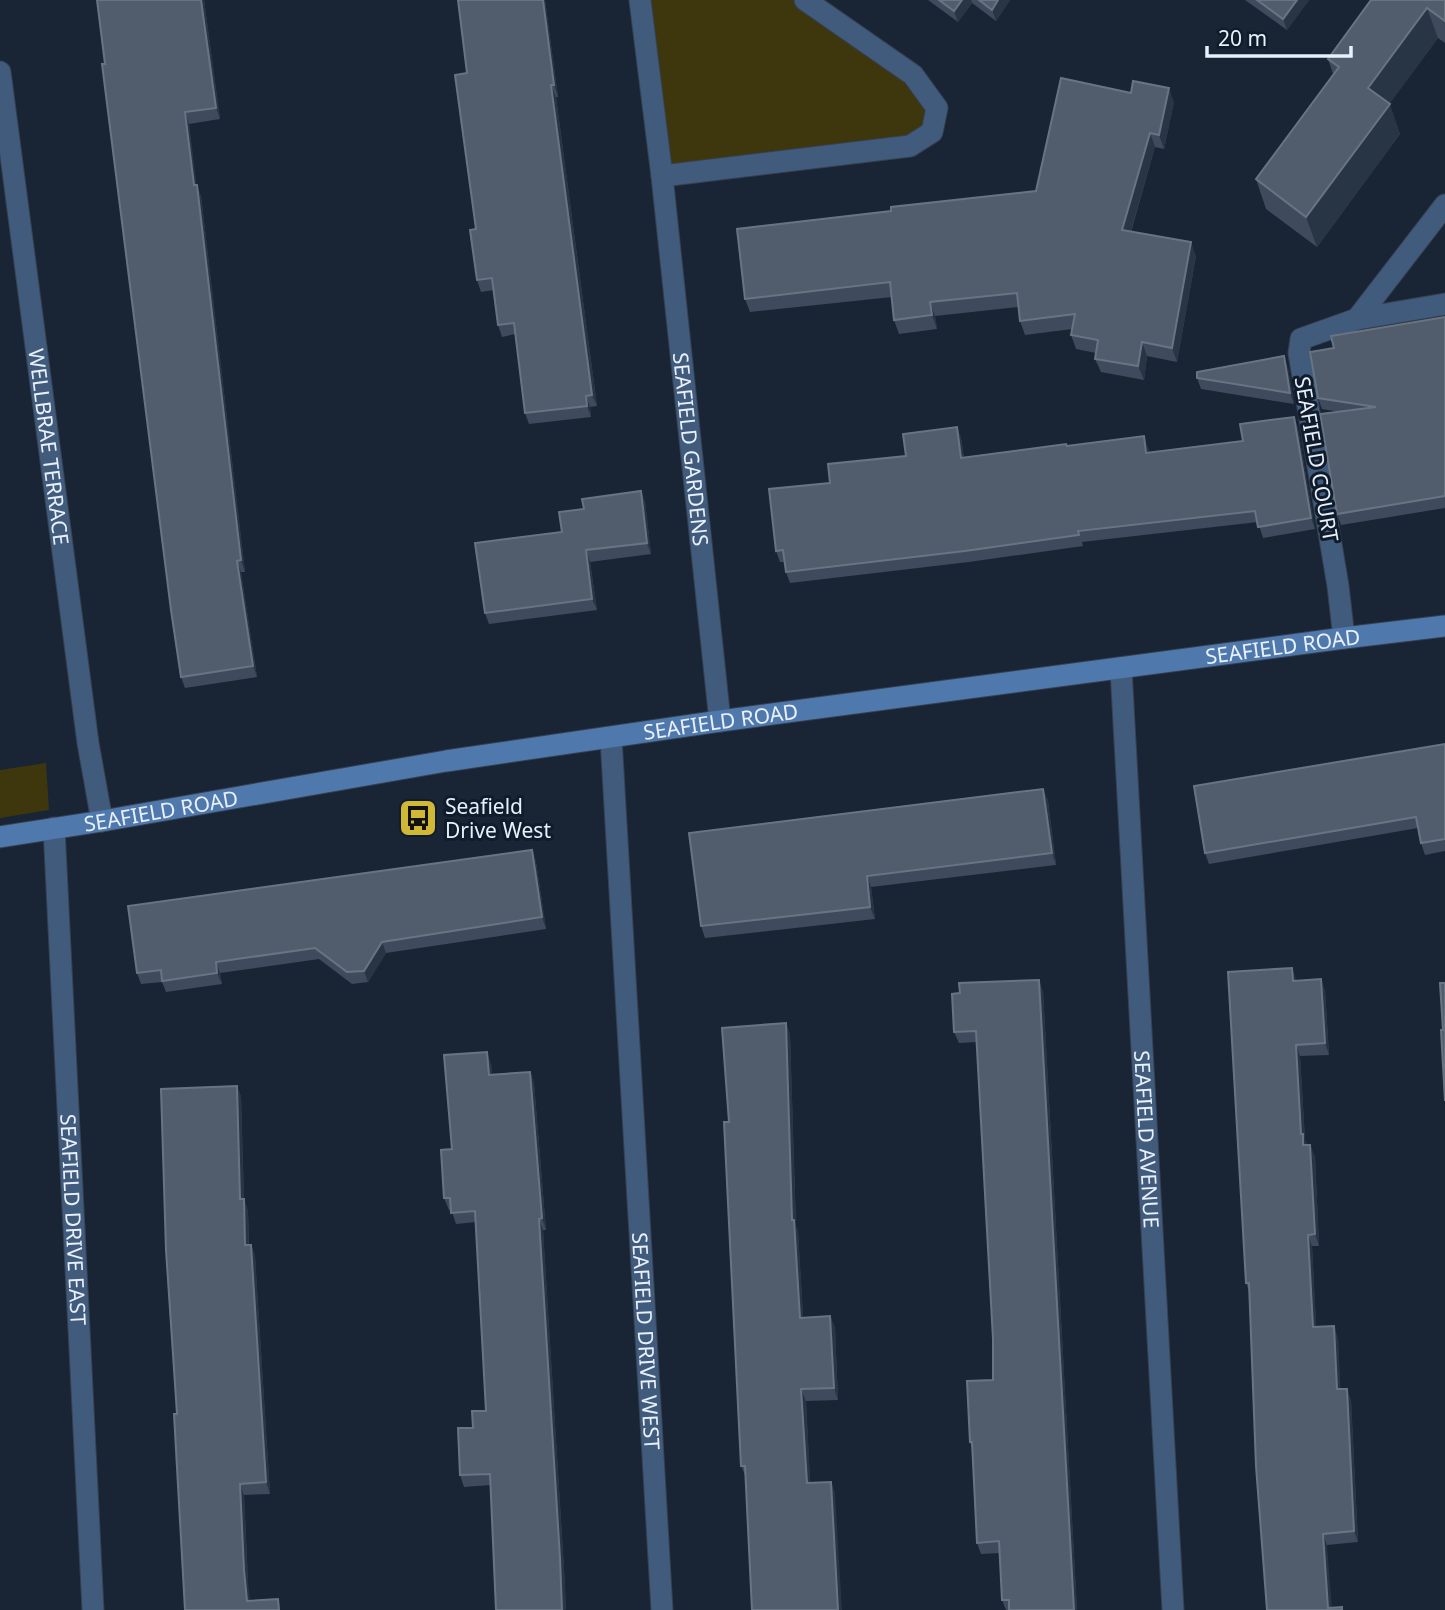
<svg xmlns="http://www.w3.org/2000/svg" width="1445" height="1610" font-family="'Noto Sans',sans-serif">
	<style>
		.green { fill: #3e360c }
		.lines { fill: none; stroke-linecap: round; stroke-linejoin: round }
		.street-casing { stroke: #364151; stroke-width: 23 }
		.secondary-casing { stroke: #364151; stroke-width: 23 }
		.street { stroke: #415b7c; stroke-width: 21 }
		.secondary { stroke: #4f79ad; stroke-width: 21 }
		.wall { fill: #3f4b5c }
		.shaded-wall { fill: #283545 }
		.building { fill: #515d6d; stroke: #697483; stroke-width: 2 }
		.labels { text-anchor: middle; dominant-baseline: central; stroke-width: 6; stroke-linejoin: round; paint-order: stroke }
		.street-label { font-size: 21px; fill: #e8f0fb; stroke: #101c2b }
		.poi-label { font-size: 21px; fill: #e8f0fb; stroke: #101c2b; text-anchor: start }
	</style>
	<rect width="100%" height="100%" fill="#192535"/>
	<g class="green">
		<path d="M640 0H805L937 108 932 132 662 176Z"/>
		<path d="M46 763 49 810 0 818V770Z"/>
	</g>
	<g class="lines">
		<defs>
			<g id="street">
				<path id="s1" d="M640 0 662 176 720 721"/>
				<path id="s2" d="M0 72 88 743 102 821"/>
				<path d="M662 176 910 146 932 132 937 108 913 75 805 0"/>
				<path d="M1357 319 1445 205"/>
				<path d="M1344 638 1338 586 1299 353 1301 339 1357 319 1445 304"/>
				<path id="s3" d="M1121 669 1173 1610"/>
				<path id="s4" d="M611 738 662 1610"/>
				<path id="s5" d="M54 828 93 1610"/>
			</g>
			<g id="secondary">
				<path id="s6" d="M0 837 102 821 446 761 720 721 1344 638 1445 626"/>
			</g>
		</defs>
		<use href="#street" class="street-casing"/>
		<use href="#secondary" class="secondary-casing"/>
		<use href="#street" class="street"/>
		<use href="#secondary" class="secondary"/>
	</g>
	<g class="wall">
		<path d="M204 0 220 119 189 124 196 185 201 196 245 572H241L257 677 185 688 181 677 105 64Z"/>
		<path d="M545 0 558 97H556L597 406 590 407 591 417 529 424 525 413 515 334 502 337 498 325 494 290 481 292 477 280 476 229 467 73Z"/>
		<path d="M928 0H1010L996 21 972 3 958 22Z"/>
		<path d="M1245 0H1309L1287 30Z"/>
		<path d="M1445 0V43L1438 38 1389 104 1400 134 1317 247 1266 209 1256 179 1333 74 1328 59Z"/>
		<path d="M1174 102 1164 149 1155 147 1131 232 1196 256 1177 362 1147 356 1144 380 1101 372 1095 359 1096 353 1076 349 1071 335 1072 329 1025 335 1020 321 1018 307 935 316 937 329 899 334 894 320 892 297 750 312 745 299 891 211 1036 191Z"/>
		<path d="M1445 317V508L1341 525 1337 514 1340 412 1322 409 1318 398Z"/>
		<path d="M1288 368 1294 404 1201 389 1197 378Z"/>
		<path d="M1294 417 1298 429 1315 529 1263 538 1258 522 1082 542 1083 546 969 562 790 583 786 572 785 562H780L776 551 830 483 906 456 957 427 961 438 964 458 1067 446 1148 447 1149 453 1243 441Z"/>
		<path d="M641 491 645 502 651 554 590 562 597 610 489 624 485 613 584 509Z"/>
		<path d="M1445 744V851L1425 855 1421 843 1418 828 1209 864 1205 853Z"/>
		<path d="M1043 789 1048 801 1056 865 871 887 875 919 705 938 701 926Z"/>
		<path d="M532 850 536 862 546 929 386 953 368 982 352 984 319 959 220 973 222 984 166 992 162 982 141 984 137 973Z"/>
		<path d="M1292 968 1296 981 1325 990 1329 1055 1300 1056 1305 1140 1307 1145 1315 1156 1319 1246H1312L1316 1326 1338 1338 1340 1389 1351 1400 1358 1542 1327 1545 1267 1610 1249 1291 1246 1283Z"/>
		<path d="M1043 991 1077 1610H1006L1002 1600 1000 1553 981 1554 977 1543 972 1449 970 1442 993 1380V1339L977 1042 959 1043 954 1032Z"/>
		<path d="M786 1023 790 1035 796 1226 798 1231 803 1318 830 1316 835 1328 838 1400 806 1401 810 1483 831 1482 835 1494 746 1477 741 1466Z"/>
		<path d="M491 1063 492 1074 530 1072 534 1083 546 1230H543L564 1569 566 1610H496L491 1485 464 1487 460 1475 473 1428 486 1411 476 1222 456 1224 451 1209 449 1210 444 1198 452 1149Z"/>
		<path d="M237 1086 241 1097 244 1200 248 1211 249 1245H251L255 1256 270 1494 244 1495 248 1582 185 1610Z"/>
	</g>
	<g class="shaded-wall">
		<path d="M201 0H204L220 119 216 108Z"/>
		<path d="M543 0H545L558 97 554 85Z"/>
		<path d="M962 0H971L972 3 958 22 954 11Z"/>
		<path d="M998 0H1010L996 21 992 10Z"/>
		<path d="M1297 0H1309L1287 30 1283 19Z"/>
		<path d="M1427 8 1438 38 1379 118 1368 88Z"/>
		<path d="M551 85 556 97 597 406 592 395Z"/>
		<path d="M1169 88 1174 102 1164 149 1159 135Z"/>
		<path d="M1390 104 1400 134 1317 247 1306 217Z"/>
		<path d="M185 112 189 124 198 196 194 185Z"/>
		<path d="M1150 133 1155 147 1127 244 1122 230Z"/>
		<path d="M197 185 201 196 245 572 241 560Z"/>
		<path d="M1191 242 1196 256 1177 362 1172 348Z"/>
		<path d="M930 302 935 316 937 329 932 315Z"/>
		<path d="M1142 342 1147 356 1144 380 1138 366Z"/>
		<path d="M1284 356 1288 368 1294 404 1290 393Z"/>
		<path d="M586 396 590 407 591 417 587 406Z"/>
		<path d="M1294 417 1298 429 1315 529 1311 518Z"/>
		<path d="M957 427 961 438 965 469 961 458Z"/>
		<path d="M1144 436 1148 447 1150 464 1146 453Z"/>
		<path d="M641 491 645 502 651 554 647 543Z"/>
		<path d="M586 550 590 562 597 610 592 599Z"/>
		<path d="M237 561 241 572 257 677 253 666Z"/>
		<path d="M1043 789 1048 801 1056 865 1052 853Z"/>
		<path d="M532 850 536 862 546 929 542 917Z"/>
		<path d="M867 876 871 887 875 919 870 907Z"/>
		<path d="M382 942 386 953 368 982 364 971Z"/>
		<path d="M216 962 220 973 222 984 217 973Z"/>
		<path d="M1292 968 1296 979 1297 992 1293 981Z"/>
		<path d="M1321 979 1325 990 1329 1055 1325 1043Z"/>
		<path d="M1039 980 1043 991 1077 1610H1074Z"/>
		<path d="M786 1023 790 1035 796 1226 798 1231 804 1330 800 1318 792 1220Z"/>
		<path d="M1296 1045 1300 1056 1305 1140 1307 1145H1303L1301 1134Z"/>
		<path d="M487 1052 491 1063 493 1086 489 1075Z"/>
		<path d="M530 1072 534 1083 546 1230 542 1218Z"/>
		<path d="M237 1086 241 1097 244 1200 248 1211 249 1257 245 1245 240 1199Z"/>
		<path d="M1310 1145 1315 1156 1319 1246 1315 1234Z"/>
		<path d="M539 1219 543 1230 564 1569 566 1610H562Z"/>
		<path d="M1308 1235 1312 1246 1317 1338 1313 1327Z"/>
		<path d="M251 1245 255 1256 270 1494 266 1482Z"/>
		<path d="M830 1316 835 1328 838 1400 834 1388Z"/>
		<path d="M1334 1326 1338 1338 1341 1400 1337 1389Z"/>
		<path d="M801 1389 806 1401 811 1495 807 1483Z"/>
		<path d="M1347 1389 1351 1400 1358 1542 1354 1531Z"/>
		<path d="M831 1482 835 1494 842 1610H838Z"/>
		<path d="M240 1484 244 1495 248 1582 251 1610 247 1601 244 1570Z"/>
		<path d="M1323 1534 1327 1545 1332 1610 1328 1608Z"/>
	</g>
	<g class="building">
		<path d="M97 0H201L216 108 185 112 194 185H197L241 560 237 561 253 666 181 677 171 610 102 64H105Z"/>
		<path d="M458 0H543L554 85H551L592 395 586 396 587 406 525 413 514 323 498 325 492 278 477 280 470 230 476 229 455 75 467 73Z"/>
		<path d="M939 0H962L954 11Z"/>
		<path d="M979 0H998L992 10Z"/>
		<path d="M1257 0H1297L1283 19Z"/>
		<path d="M1371 0H1445V21L1427 8 1368 88 1390 104 1306 217 1256 179 1339 67 1328 59Z"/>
		<path d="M1061 78 1131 93 1133 81 1169 88 1159 135 1150 133 1122 230 1191 242 1172 348 1142 342 1138 366 1095 359 1098 340 1071 335 1075 314 1020 321 1017 293 930 302 932 315 894 320 890 282 745 299 737 229 891 211V207L1036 191Z"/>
		<path d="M1445 317V496L1337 514 1320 414 1376 407 1318 398 1310 352 1334 348 1331 336Z"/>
		<path d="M1284 356 1290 393 1197 378V372Z"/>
		<path d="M1294 417 1311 518 1258 527 1255 511 1078 531 1079 535 965 551 786 572 783 550 776 551 769 489 830 483 828 464 906 456 903 434 957 427 961 458 1066 444 1067 446 1144 436 1146 453 1243 441 1240 424Z"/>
		<path d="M641 491 647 543 586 550 592 599 485 613 475 543 562 532 559 512 584 509 582 499Z"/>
		<path d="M1445 744V839L1421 843 1416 817 1205 853 1194 786Z"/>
		<path d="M1043 789 1052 853 867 876 870 907 701 926 689 833Z"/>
		<path d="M532 850 542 917 382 942 364 971 347 972 315 948 216 962 217 973 162 981 161 970 137 973 128 906Z"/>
		<path d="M1292 968 1293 981 1321 979 1325 1043 1296 1045 1301 1134H1303V1145H1310L1315 1234 1308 1235 1313 1327 1334 1326 1337 1389H1347L1354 1531 1323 1534 1328 1608 1342 1607V1610H1267L1256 1466 1249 1283H1246L1228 972Z"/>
		<path d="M1039 980 1074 1610H1009V1600H1002L999 1541 977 1543 972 1442H970L967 1381 993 1380V1339L976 1031 954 1032 952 994 960 993 959 983Z"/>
		<path d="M1440 983H1445V1101L1441 1030H1443Z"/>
		<path d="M786 1023 792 1220H794L800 1318 830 1316 834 1388 801 1389 807 1483 831 1482 838 1610H752L745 1466H741L724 1122H729L722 1028Z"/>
		<path d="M487 1052 489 1075 530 1072 542 1218 539 1219 560 1558 562 1610H496L490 1474 460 1475 458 1428H473L472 1411H486L475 1211 451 1213 450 1198H444L441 1150 452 1149 444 1055Z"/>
		<path d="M237 1086 240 1199H244L245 1245H251L266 1482 240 1484 244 1570 247 1601 278 1599 279 1610H185L174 1414H177L166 1250 161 1089Z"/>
	</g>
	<defs>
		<symbol id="bus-square" viewBox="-11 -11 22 22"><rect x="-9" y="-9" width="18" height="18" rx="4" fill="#d0b736" stroke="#101c2b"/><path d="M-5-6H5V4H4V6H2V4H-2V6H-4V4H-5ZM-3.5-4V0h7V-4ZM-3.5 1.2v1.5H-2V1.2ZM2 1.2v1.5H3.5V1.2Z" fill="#111"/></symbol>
	</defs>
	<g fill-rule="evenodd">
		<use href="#bus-square" x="396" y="796" width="44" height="44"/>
	</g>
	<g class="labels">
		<g class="street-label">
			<text stroke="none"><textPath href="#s2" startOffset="378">WELLBRAE TERRACE</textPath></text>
			<text stroke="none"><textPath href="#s1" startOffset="452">SEAFIELD GARDENS</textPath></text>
			<text transform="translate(1317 459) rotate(80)">SEAFIELD COURT</text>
			<text stroke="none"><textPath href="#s6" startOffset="1297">SEAFIELD ROAD</textPath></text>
			<text stroke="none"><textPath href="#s6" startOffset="730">SEAFIELD ROAD</textPath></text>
			<text stroke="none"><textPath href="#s6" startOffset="163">SEAFIELD ROAD</textPath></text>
			<text stroke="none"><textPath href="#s3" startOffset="471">SEAFIELD AVENUE</textPath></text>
			<text stroke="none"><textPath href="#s5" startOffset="392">SEAFIELD DRIVE EAST</textPath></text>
			<text stroke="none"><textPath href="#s4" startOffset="604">SEAFIELD DRIVE WEST</textPath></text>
		</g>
		<g class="poi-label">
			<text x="445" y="806">Seafield<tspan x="445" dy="24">Drive West</tspan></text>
		</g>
	</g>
	<path d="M1207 46v10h144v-10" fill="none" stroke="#e8f0fb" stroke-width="3.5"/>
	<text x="1218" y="46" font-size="21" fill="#e8f0fb" stroke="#101c2b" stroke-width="5" paint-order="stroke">20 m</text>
</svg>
